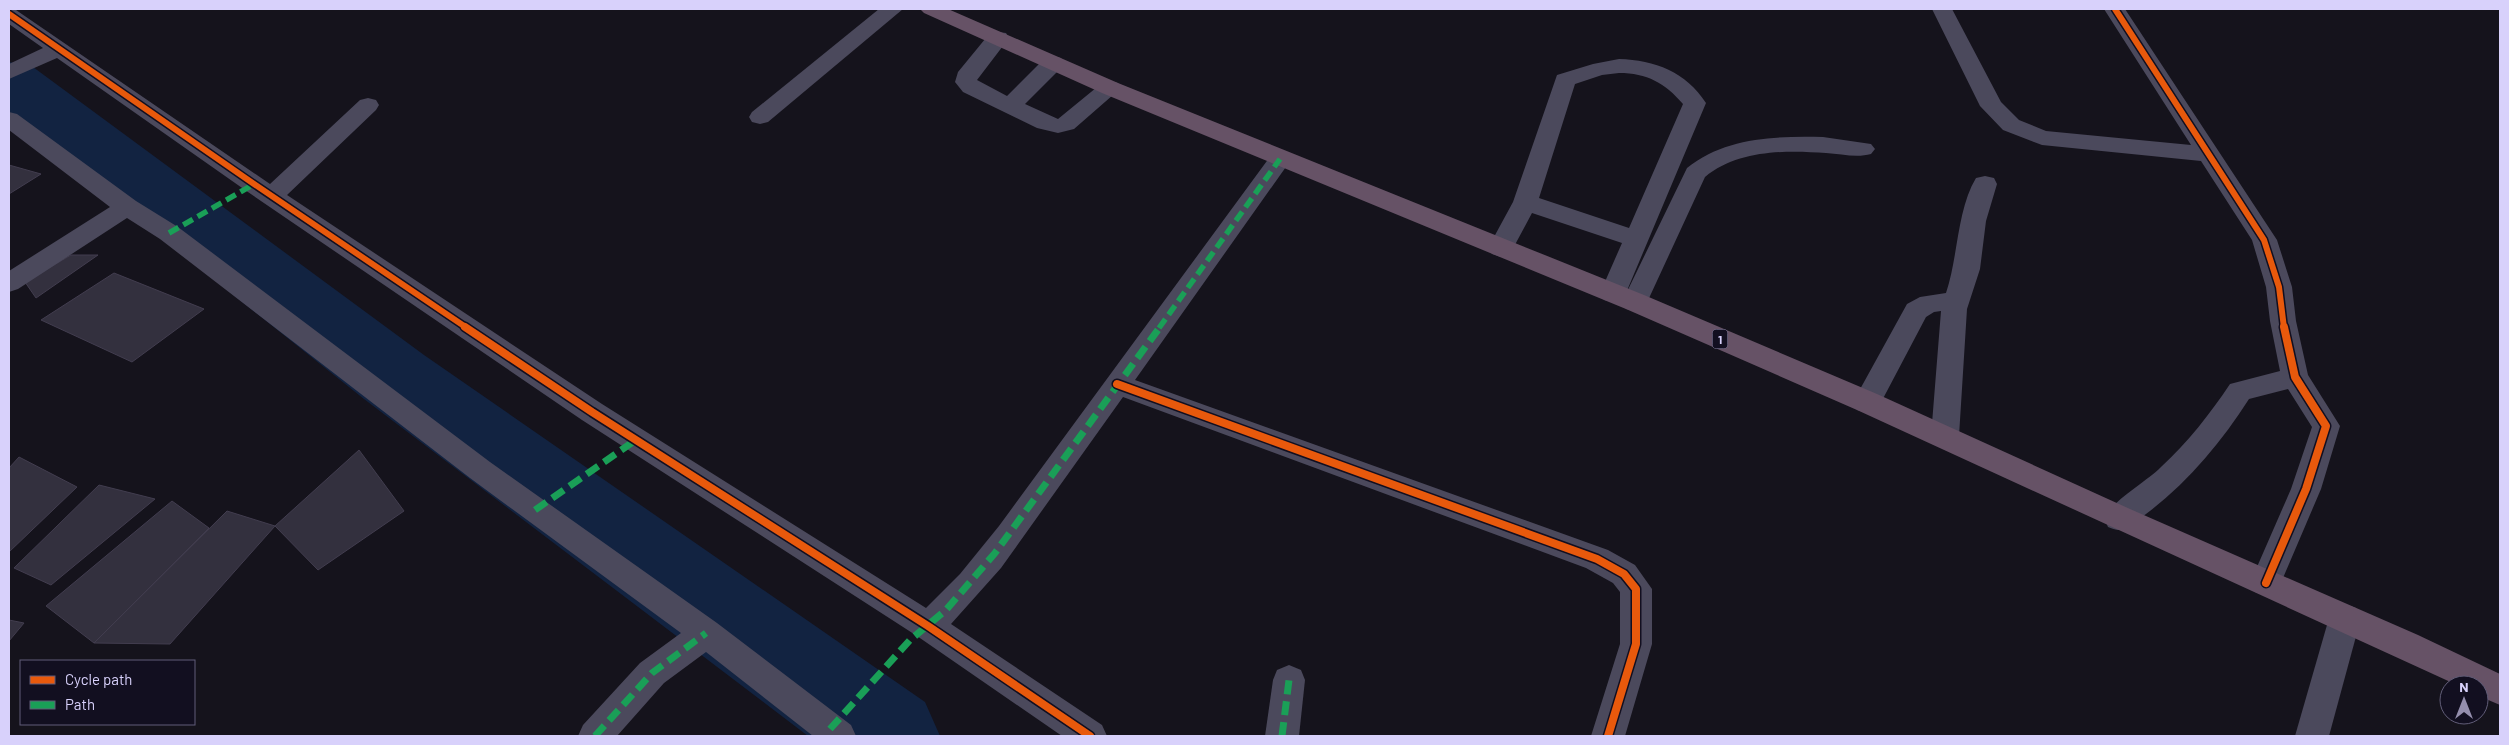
<svg xmlns="http://www.w3.org/2000/svg" width="2509" height="745" font-family="Barlow,sans-serif">
	<style>
		.lines { fill: none; stroke-linecap: round; stroke-linejoin: round }
		.river { fill: #122341; fill-rule: evenodd }
		.building { fill: #33303e; stroke: #423d4f }
		.minor { fill: #4b495c; fill-rule: evenodd }
		.highway { fill: #665266; fill-rule: evenodd }
		.quiet-far1 { stroke: #1a9f57; stroke-width: 5.5; stroke-dasharray: 11 5.5; stroke-linecap: butt }
		.quiet { stroke: #1a9f57; stroke-width: 7; stroke-dasharray: 14 7; stroke-linecap: butt }
		.cycleway-far1-casing { stroke: #120f20; stroke-width: 9 }
		.cycleway-casing { stroke: #120f20; stroke-width: 11 }
		.cycleway-far1 { stroke: #e8590c; stroke-width: 6 }
		.cycleway { stroke: #e8590c; stroke-width: 8 }
		.labels { text-anchor: middle; dominant-baseline: central; stroke-width: 4; stroke-linejoin: round; paint-order: stroke }
		.shield { fill: #120f20; stroke: #9d97b9; stroke-width: 1 }
		.shield-label { font-size: 12px; font-weight: bold; fill: #d8d1fb }
	</style>
	<rect width="100%" height="100%" fill="#15131c"/>
	<g class="lines">
		<path class="river" d="M9 62 33 67 424 355 925 702 940 736H808L364 399 9 116Z"/>
	</g>
	<g class="building">
		<path d="M9 165 41 174 9 194Z"/>
		<path d="M71 255H98L36 298 25 282Z"/>
		<path d="M114 273 204 309 132 362 41 320Z"/>
		<path d="M359 450 404 511 318 570 275 526Z"/>
		<path d="M19 457 77 487 9 552V468Z"/>
		<path d="M99 485 155 499 51 585 14 568Z"/>
		<path d="M172 501 209 528 94 643 46 606Z"/>
		<path d="M227 511 275 526 170 644 94 643Z"/>
		<path d="M9 620 24 623 9 641Z"/>
	</g>
	<g class="lines">
		<g class="minor">
			<path d="M9 9 16 10 270 184 360 100 368 98 376 100 379 105 376 110 287 195 602 404 926 608 960 574 999 526 1272 154 1280 151 1288 154 1292 159 1288 164 1135 380 1608 550 1635 565 1652 589V644L1625 736H1591L1620 644V592L1613 583 1586 568 1123 397 1001 568 951 624 1102 725 1107 736H1062L917 636 582 420 245 190 57 58 9 79V64L43 48 9 24Z"/>
			<path d="M879 9H903L768 122 760 124 752 122 749 117 752 112Z"/>
			<path d="M1932 9H1952L2001 102 2019 120 2046 131 2191 145 2104 9H2125L2277 240 2292 287 2296 321 2308 375 2340 426 2321 489 2277 592 2266 596 2255 592 2250 583 2291 489 2312 427 2288 389 2249 399C2220 444 2186 485 2142 517 2136 522 2128 530 2119 530 2116 530 2111 528 2108 527L2104 518C2112 501 2146 482 2161 467 2188 442 2210 414 2230 384L2280 371 2270 321 2266 287 2252 240 2201 161 2042 145 2003 130 1980 106Z"/>
			<path d="M998 32 1006 33 1009 38 977 80 1007 96 1045 58 1053 56 1061 58 1064 63 1061 68 1025 104 1058 119 1102 83 1110 81 1118 83 1121 88 1074 129 1058 133 1037 128 963 92 955 82 958 72 990 33Z"/>
			<path d="M1619 59C1655 60 1686 72 1706 103L1626 293 1622 300 1613 302 1604 300 1600 293 1622 243 1532 213 1510 254 1501 257 1492 254 1488 248 1513 202 1557 75 1593 64ZM1619 73C1647 73 1665 83 1683 104L1629 228 1539 198 1575 84 1602 75Z"/>
			<path d="M9 112 17 114 136 201 178 227 490 462 717 623 851 725 856 736H813L706 652 664 683 617 736H578L583 725 640 663 681 633 470 478 160 239 127 218 18 289 9 292V271L110 207 9 130Z"/>
			<path d="M1823 137 1871 144 1875 149 1871 154C1857 158 1841 154 1826 153 1785 150 1738 150 1705 177L1644 309 1635 311 1626 309 1622 302 1687 168C1725 137 1776 136 1823 137Z"/>
			<path d="M1985 176 1994 178 1997 184 1986 221 1980 269 1967 309 1959 436 1955 444 1945 447 1935 444 1931 436 1941 311 1934 312 1926 317 1877 410 1867 413 1857 410 1853 402 1907 304 1920 297 1946 293C1958 258 1957 209 1976 178Z"/>
			<path d="M2345 604 2356 608 2361 618 2329 736H2295L2329 618 2334 608Z"/>
			<path d="M1289 665 1301 670 1305 680 1299 736H1265L1273 680 1277 670Z"/>
		</g>
		<path class="highway" d="M920 9H948L1118 83 1644 295 1877 394 2130 509 2418 635 2500 674V705L2479 696V685H2457L1857 410 1626 309 1102 93 924 13Z"/>
		<g class="quiet-far1">
			<path d="M169 233 254 184"/>
			<path d="M1159 328 1280 159"/>
		</g>
		<g class="quiet">
			<path d="M535 510 637 439"/>
			<path d="M830 729 910 640 946 610 995 553 1160 327"/>
			<path d="M595 736 652 673 706 633"/>
			<path d="M1282 736 1289 680"/>
		</g>
		<defs>
			<g id="cycleway-far1">
				<path d="M2115 9 2264 240 2279 287 2284 328"/>
				<path d="M9 14 254 184 467 328"/>
			</g>
			<g id="cycleway">
				<path d="M465 327 592 412 928 626 1090 736"/>
				<path d="M1117 384 1597 559 1624 574 1636 589V644L1608 736"/>
				<path d="M2266 583 2306 489 2326 426 2295 377 2284 327"/>
			</g>
		</defs>
		<use href="#cycleway-far1" class="cycleway-far1-casing"/>
		<use href="#cycleway" class="cycleway-casing"/>
		<use href="#cycleway-far1" class="cycleway-far1"/>
		<use href="#cycleway" class="cycleway"/>
	</g>
	<g class="labels">
		<rect class="shield" x="1712.5" y="329.5" width="15" height="19" rx="4"/>
		<g class="shield-label">
			<text x="1720" y="339">1</text>
		</g>
	</g>
	<rect width="2509" height="745" fill="none" stroke="#d8d1fb" stroke-width="20"/>
	<rect x="20" y="660" width="175" height="65" fill="#120f20" stroke="#615d78"/>
	<rect x="30" y="676" width="25" height="8" fill="#e8590c" stroke="#615d78"/>
	<text x="65" y="685" font-size="15" fill="#d8d1fb">Cycle path</text>
	<rect x="30" y="701" width="25" height="8" fill="#1a9f57" stroke="#615d78"/>
	<text x="65" y="710" font-size="15" fill="#d8d1fb">Path</text>
	<g transform="translate(2464 700)"><circle r="24" fill="#120f20" stroke="#615d78"/>
	<path d="M0-4L9 19L0 12L-9 19Z" fill="#948ead"/>
	<text y="-8" font-size="14" font-weight="bold" text-anchor="middle" fill="#d8d1fb">N</text>
	</g>
</svg>
